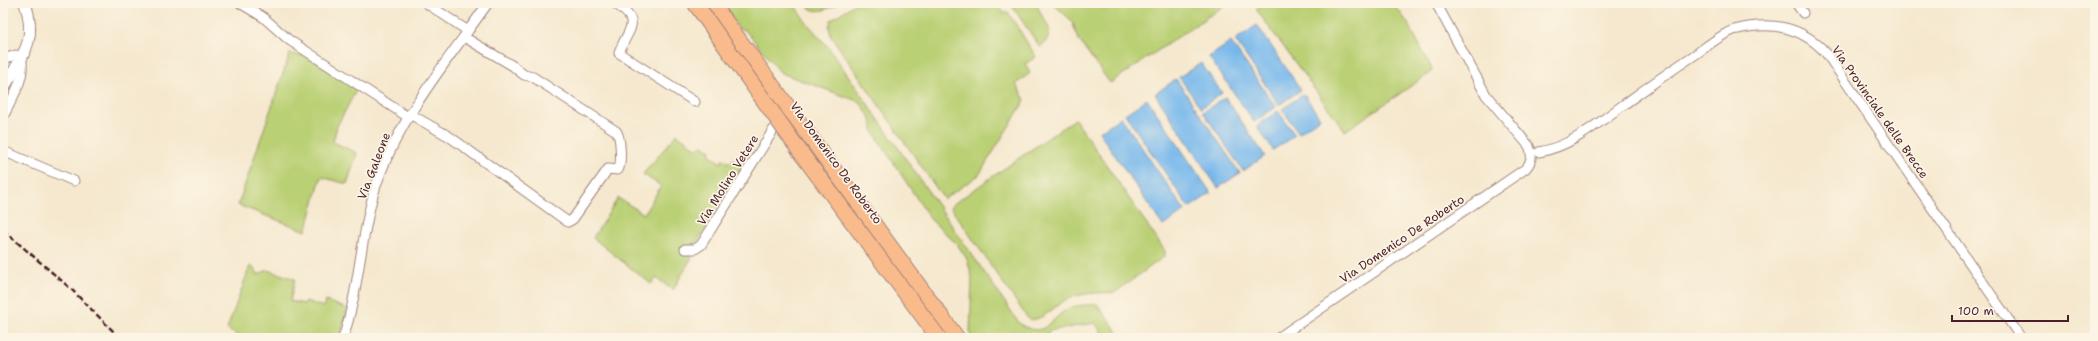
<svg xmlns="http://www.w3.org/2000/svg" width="2098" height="341" font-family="'Shantell Sans',sans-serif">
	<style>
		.green { fill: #bad075; stroke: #827850 }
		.water { fill: #77b8ec; stroke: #606c8c }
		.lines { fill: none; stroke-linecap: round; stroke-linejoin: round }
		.minor-casing { stroke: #a0847c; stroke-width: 11 }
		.tertiary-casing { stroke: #a0847c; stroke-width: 13 }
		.trunk-casing { stroke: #a0847c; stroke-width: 17 }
		.minor { stroke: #fff; stroke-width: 9 }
		.tertiary { stroke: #fff; stroke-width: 11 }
		.trunk { stroke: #fabb8c; stroke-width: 15 }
		.rail { stroke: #4a1f2b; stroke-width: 2.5; stroke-dasharray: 6 3; stroke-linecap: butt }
		.trunk-bridge-casing { stroke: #a0847c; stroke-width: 17; stroke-linecap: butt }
		.trunk-bridge { stroke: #fabb8c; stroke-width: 15 }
		.labels { text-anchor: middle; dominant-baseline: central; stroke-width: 3.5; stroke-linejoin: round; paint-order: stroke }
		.street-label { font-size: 12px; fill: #4a1f2b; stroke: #fcf5e5 }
	</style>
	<rect width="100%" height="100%" fill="#fcf5e5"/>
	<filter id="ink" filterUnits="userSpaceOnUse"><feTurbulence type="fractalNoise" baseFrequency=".025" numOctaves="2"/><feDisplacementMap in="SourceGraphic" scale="8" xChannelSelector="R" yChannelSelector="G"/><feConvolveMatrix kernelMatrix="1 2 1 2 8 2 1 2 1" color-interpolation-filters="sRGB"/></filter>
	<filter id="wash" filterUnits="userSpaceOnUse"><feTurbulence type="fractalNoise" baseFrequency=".012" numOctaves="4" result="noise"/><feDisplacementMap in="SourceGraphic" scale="16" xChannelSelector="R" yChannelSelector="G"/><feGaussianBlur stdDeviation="0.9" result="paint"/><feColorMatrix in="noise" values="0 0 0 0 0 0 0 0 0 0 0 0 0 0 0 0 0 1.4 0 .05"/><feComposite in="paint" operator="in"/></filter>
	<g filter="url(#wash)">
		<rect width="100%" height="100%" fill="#f5e8ce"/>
		<g class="green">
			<path d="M722 3H793L806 22 829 48 1020 324C1047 341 1050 316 1072 307 1079 305 1089 305 1097 304L1122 338H1105L1095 323 1049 331 1046 338H972L970 335 972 277 967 259 957 244 931 220 874 133 871 119 860 102 781 73 745 30 739 29Z"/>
			<path d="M805 3H838C828 10 813 16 805 3Z"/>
			<path d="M856 3H998L1004 13 1008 12 1036 57 1025 64 1030 73 1016 84 1025 100 979 175 944 199 831 36 829 27 831 20Z"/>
			<path d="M1010 3H1037C1041 22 1061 30 1040 47Z"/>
			<path d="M1052 3H1228L1110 83 1078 39 1072 21Z"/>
			<path d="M1266 3H1393L1408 23 1432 69 1430 73 1345 131 1256 9Z"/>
			<path d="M290 53 301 56 304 53 358 87 337 126 333 142 357 153 347 184 321 177 306 231 238 205Z"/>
			<path d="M1075 119 1165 251V256L1114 293C1102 292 1082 293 1070 298 1056 303 1046 320 1029 320L951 208 952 205Z"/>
			<path d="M677 134 697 149 701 145 711 150 709 154 721 163 723 159 730 163 733 159 745 167 696 244 694 243 691 248 685 244 681 250 692 257 673 290 656 278 651 284 593 238 618 198 644 214 661 186 643 174Z"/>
			<path d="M250 266 255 268 258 275 267 270 295 279 290 301 304 304 306 301 323 307 326 301 345 308 347 310 340 338H241L227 329Z"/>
		</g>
		<g class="water">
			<path d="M1257 25 1301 90 1279 105 1235 40Z"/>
			<path d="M1231 42 1276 107 1254 122 1209 57Z"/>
			<path d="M1201 63 1222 93 1201 108 1179 77Z"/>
			<path d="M1176 79 1240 173 1218 188 1155 94Z"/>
			<path d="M1304 94 1320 118 1299 133 1282 109Z"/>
			<path d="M1225 97 1265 156 1243 171 1203 112Z"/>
			<path d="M1147 99 1211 193 1189 208 1125 114Z"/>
			<path d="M1278 111 1295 135 1273 150 1257 126Z"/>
			<path d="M1121 117 1185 211 1163 226 1099 132Z"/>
		</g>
	</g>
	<g filter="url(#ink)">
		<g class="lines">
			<defs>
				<g id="minor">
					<path d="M240 3 263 17 289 40 408 117"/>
					<path d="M426 3 468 31"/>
					<path d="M614 3C644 23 628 27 619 53L695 102"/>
					<path d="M1796 3 1803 13"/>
					<path d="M3 59 16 55 21 57C27 77 11 100 3 117"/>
					<path d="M410 114 450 137 568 222 573 219 608 169 618 170C622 164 621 136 616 131L533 77 524 75 513 66 464 37"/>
					<path d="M3 151 74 181"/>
					<path d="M1539 152C1573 146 1599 122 1626 103 1649 86 1672 70 1696 54 1706 47 1723 33 1734 30 1769 21 1801 25 1826 53L2021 338"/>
					<path d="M685 249H695L701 245 784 113"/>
					<path d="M343 338C359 291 360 240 374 192 396 121 446 63 488 3"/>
					<path d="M1278 338 1525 169C1532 162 1533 155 1529 146L1486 95 1436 3"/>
				</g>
				<path id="tertiary" d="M3 89C22 56 38 42 25 3"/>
				<path id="trunk" d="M712 3 957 338"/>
			</defs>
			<use href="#minor" class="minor-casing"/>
			<use href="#tertiary" class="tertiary-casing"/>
			<use href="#trunk" class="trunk-casing"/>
			<use href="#minor" class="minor"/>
			<use href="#tertiary" class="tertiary"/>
			<use href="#trunk" class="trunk"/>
			<path class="rail" d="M3 230 70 288 120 338"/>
			<defs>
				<path id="trunk-bridge" d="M695 3 804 157 939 338"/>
			</defs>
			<use href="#trunk-bridge" class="trunk-bridge-casing"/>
			<use href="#trunk-bridge" class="trunk-bridge"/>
		</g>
	</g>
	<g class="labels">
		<g class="street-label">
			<text transform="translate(1880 112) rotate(55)">Via Provinciale delle Brecce</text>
			<text transform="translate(836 163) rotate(54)">Via Domenico De Roberto</text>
			<text transform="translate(374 166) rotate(-69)">Via Galeone</text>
			<text transform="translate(728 180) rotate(-58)">Via Molino Vetere</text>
			<text transform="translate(1402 239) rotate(-34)">Via Domenico De Roberto</text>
		</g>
	</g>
	<rect width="2098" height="341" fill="none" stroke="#fcf5e5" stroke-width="16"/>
	<path d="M1952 315v6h116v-6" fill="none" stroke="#4a1f2b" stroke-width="2"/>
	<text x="1958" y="315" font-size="12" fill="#4a1f2b" stroke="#fcf5e5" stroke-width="3" paint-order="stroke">100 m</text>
</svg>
